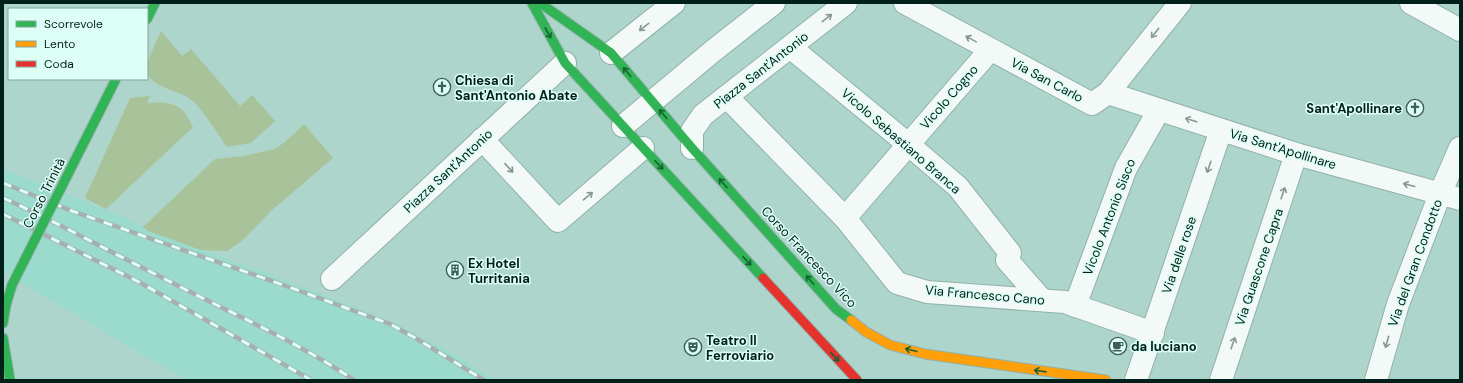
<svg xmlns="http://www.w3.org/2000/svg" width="1463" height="383" font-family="'DM Sans',sans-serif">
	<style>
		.built { fill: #9bdbcd }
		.green { fill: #a8c299 }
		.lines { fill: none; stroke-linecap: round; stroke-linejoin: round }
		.street-casing { stroke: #91b1aa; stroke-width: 24 }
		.fast-casing { stroke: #91b1aa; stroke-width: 11 }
		.slow-casing { stroke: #91b1aa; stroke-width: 11 }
		.jam-casing { stroke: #91b1aa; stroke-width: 11 }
		.street { stroke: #f3f9f7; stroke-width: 22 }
		.fast { stroke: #30b455; stroke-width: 9 }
		.slow { stroke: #ff9f0a; stroke-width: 9 }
		.jam { stroke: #e5322d; stroke-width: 9 }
		.rail-casing { stroke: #a6b0ae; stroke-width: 4.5 }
		.rail { stroke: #dcfef5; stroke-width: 3; stroke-dasharray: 9; stroke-linecap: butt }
		.fast-bridge-casing { stroke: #91b1aa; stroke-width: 11; stroke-linecap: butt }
		.fast-bridge { stroke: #30b455; stroke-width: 9 }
		.oneway { stroke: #879794 }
		.oneway2 { stroke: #176335 }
		.labels { text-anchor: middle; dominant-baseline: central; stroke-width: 3; stroke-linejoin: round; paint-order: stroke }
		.street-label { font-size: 13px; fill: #02201a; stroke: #dcfef5 }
		.poi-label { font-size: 13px; font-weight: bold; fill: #02201a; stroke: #dcfef5; text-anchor: start }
	</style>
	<rect width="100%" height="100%" fill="#add5cc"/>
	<path class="built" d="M3 169 131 220 148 231 272 275 397 324 459 357 494 380H186L3 272Z"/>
	<g class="green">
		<path d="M161 31 182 56 191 49 240 106 252 95 275 121 251 143 227 147C216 132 202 106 187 97 176 90 149 86 147 71 146 61 157 41 161 31Z"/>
		<path d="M150 96 147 103C160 102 176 101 185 113 188 117 190 122 193 127L106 209 85 198 130 98Z"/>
		<path d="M304 124 333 158 272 210 243 240 227 251 201 250 148 231 143 227 215 159 244 156 275 149 285 142Z"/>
	</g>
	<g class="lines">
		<defs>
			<g id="street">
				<path d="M905 3 1092 104 1108 93 1180 3"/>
				<path d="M1411 3 1460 30"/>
				<path d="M790 47 909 145 958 187 1010 253 1007 260 1042 300"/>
				<path d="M611 53 674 3"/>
				<path d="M1108 93 1296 154 1460 199"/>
				<path d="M727 97 845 218 897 283 927 292 1065 302 1153 333"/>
				<path d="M623 126 713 51 774 3"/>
				<path d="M482 139 558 221 643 148"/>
				<path d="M692 148V131L703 115 846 3"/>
				<path d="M845 218 990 50"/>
				<path d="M332 279 565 63"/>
				<path d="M1075 306 1126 168 1159 110"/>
				<path d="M1136 380 1221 130"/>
				<path d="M1221 380 1296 154"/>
				<path d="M1376 380 1398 304 1440 194 1460 148"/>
			</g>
			<g id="fast">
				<path d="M532 3 565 63 763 278"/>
				<path d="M540 3 611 53 692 148 836 309 851 320"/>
				<path d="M147 19 155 3"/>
				<path d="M3 323 6 305 12 285"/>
				<path d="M3 338 10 380"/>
			</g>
			<path id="slow" d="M851 320 866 332 890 345 925 354 1106 380"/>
			<path id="jam" d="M763 278 857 380"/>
		</defs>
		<use href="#street" class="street-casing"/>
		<use href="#fast" class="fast-casing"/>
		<use href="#slow" class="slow-casing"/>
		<use href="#jam" class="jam-casing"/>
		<use href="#street" class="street"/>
		<use href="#fast" class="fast"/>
		<use href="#slow" class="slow"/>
		<use href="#jam" class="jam"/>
		<defs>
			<g id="rail">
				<path d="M3 183 72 211 289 287 390 324 417 339 484 380"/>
				<path d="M3 198C57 222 108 251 161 277 226 311 293 339 354 380"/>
				<path d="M3 214 139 282 311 380"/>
			</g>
		</defs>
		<use href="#rail" class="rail-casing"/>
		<use href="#rail" class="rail"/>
		<defs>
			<path id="fast-bridge" d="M12 285 116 79"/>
		</defs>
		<use href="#fast-bridge" class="fast-bridge-casing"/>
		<use href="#fast-bridge" class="fast-bridge"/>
	</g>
	<defs><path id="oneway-shaft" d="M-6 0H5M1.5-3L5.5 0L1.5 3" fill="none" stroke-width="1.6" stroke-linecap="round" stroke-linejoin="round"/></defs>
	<g class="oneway">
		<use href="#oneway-shaft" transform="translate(827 18) rotate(-38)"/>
		<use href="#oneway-shaft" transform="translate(644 27) rotate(142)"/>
		<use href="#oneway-shaft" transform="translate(1155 33) rotate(129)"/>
		<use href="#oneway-shaft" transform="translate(971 39) rotate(-151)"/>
		<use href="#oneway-shaft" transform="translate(1191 120) rotate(-162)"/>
		<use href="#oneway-shaft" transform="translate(1209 167) rotate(109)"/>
		<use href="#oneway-shaft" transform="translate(509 168) rotate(47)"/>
		<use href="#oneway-shaft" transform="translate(1409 185) rotate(-165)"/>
		<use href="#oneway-shaft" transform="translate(1283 193) rotate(-71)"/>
		<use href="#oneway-shaft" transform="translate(588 196) rotate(-40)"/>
		<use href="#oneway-shaft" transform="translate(1387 342) rotate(106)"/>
		<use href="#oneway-shaft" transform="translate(1233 343) rotate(-71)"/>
	</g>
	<g class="oneway2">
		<use href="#oneway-shaft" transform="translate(548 33) rotate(61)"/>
		<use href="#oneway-shaft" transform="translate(627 72) rotate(-130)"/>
		<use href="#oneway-shaft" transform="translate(663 114) rotate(-130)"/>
		<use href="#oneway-shaft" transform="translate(659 165) rotate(47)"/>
		<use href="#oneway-shaft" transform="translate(723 183) rotate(-132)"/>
		<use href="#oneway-shaft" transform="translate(747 261) rotate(47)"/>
		<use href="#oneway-shaft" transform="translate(810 280) rotate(-132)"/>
		<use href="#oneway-shaft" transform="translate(911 350) rotate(-166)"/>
		<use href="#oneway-shaft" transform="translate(835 357) rotate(47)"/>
		<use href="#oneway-shaft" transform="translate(1040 371) rotate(-172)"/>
	</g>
	<defs>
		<symbol id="church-ring" viewBox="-11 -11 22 22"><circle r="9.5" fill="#dcfef5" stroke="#3e5f58" stroke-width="1.5"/><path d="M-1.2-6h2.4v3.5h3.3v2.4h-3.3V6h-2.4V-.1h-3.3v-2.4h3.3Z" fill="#3e5f58"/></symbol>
		<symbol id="building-ring" viewBox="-11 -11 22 22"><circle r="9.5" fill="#dcfef5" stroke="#3e5f58" stroke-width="1.5"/><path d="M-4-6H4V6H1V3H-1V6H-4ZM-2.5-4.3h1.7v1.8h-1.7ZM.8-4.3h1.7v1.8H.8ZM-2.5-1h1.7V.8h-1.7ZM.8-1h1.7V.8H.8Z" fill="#3e5f58"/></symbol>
		<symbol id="cafe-ring" viewBox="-11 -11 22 22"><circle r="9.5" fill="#dcfef5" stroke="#3e5f58" stroke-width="1.5"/><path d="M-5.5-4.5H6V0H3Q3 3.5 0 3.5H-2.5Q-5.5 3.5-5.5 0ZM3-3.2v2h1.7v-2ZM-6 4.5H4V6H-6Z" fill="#3e5f58"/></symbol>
		<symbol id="theatre-ring" viewBox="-11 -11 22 22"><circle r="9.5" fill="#dcfef5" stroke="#3e5f58" stroke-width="1.5"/><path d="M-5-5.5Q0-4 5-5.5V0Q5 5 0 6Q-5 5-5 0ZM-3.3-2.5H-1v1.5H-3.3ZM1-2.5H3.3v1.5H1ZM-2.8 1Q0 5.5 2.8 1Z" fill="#3e5f58"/></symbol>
	</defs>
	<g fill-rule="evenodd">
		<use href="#church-ring" x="432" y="77" width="20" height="20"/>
		<use href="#church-ring" x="1405" y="98" width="20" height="20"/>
		<use href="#building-ring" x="445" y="260" width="20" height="20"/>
		<use href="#cafe-ring" x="1108" y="336" width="20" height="20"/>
		<use href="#theatre-ring" x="683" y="337" width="20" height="20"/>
	</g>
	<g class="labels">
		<g class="street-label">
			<text transform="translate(761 70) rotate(-38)">Piazza Sant'Antonio</text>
			<text transform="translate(1047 80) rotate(28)">Via San Carlo</text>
			<text transform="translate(949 97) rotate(-49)">Vicolo Cogno</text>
			<text transform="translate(901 141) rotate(41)">Vicolo Sebastiano Branca</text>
			<text transform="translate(1283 149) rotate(17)">Via Sant'Apollinare</text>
			<text transform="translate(448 171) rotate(-43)">Piazza Sant'Antonio</text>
			<text transform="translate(44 193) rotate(-63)">Corso Trinità</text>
			<text transform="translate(1109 217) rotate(-69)">Vicolo Antonio Sisco</text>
			<text transform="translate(1179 255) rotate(-71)">Via delle rose</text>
			<text transform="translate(809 257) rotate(47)">Corso Francesco Vico</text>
			<text transform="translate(1415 263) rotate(-70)">Via del Gran Condotto</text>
			<text transform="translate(1259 267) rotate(-71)">Via Guascone Capra</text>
			<text transform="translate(985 295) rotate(5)">Via Francesco Cano</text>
		</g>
		<g class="poi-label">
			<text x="455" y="80">Chiesa di<tspan x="455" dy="15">Sant'Antonio Abate</tspan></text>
			<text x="1402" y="108" text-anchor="end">Sant'Apollinare</text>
			<text x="468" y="263">Ex Hotel<tspan x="468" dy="15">Turritania</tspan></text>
			<text x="706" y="340">Teatro Il<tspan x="706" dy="15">Ferroviario</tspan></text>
			<text x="1131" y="346">da luciano</text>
		</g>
	</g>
	<rect width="1463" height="383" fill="none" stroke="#02201a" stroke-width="8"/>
	<rect x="8" y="8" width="140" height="72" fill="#dcfef5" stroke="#85a59d"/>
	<rect x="16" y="21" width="20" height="6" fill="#30b455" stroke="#85a59d"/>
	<text x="44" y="28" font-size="12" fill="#02201a">Scorrevole</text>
	<rect x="16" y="41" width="20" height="6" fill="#ff9f0a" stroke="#85a59d"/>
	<text x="44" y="48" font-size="12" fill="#02201a">Lento</text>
	<rect x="16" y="61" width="20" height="6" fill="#e5322d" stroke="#85a59d"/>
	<text x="44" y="68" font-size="12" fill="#02201a">Coda</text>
</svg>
